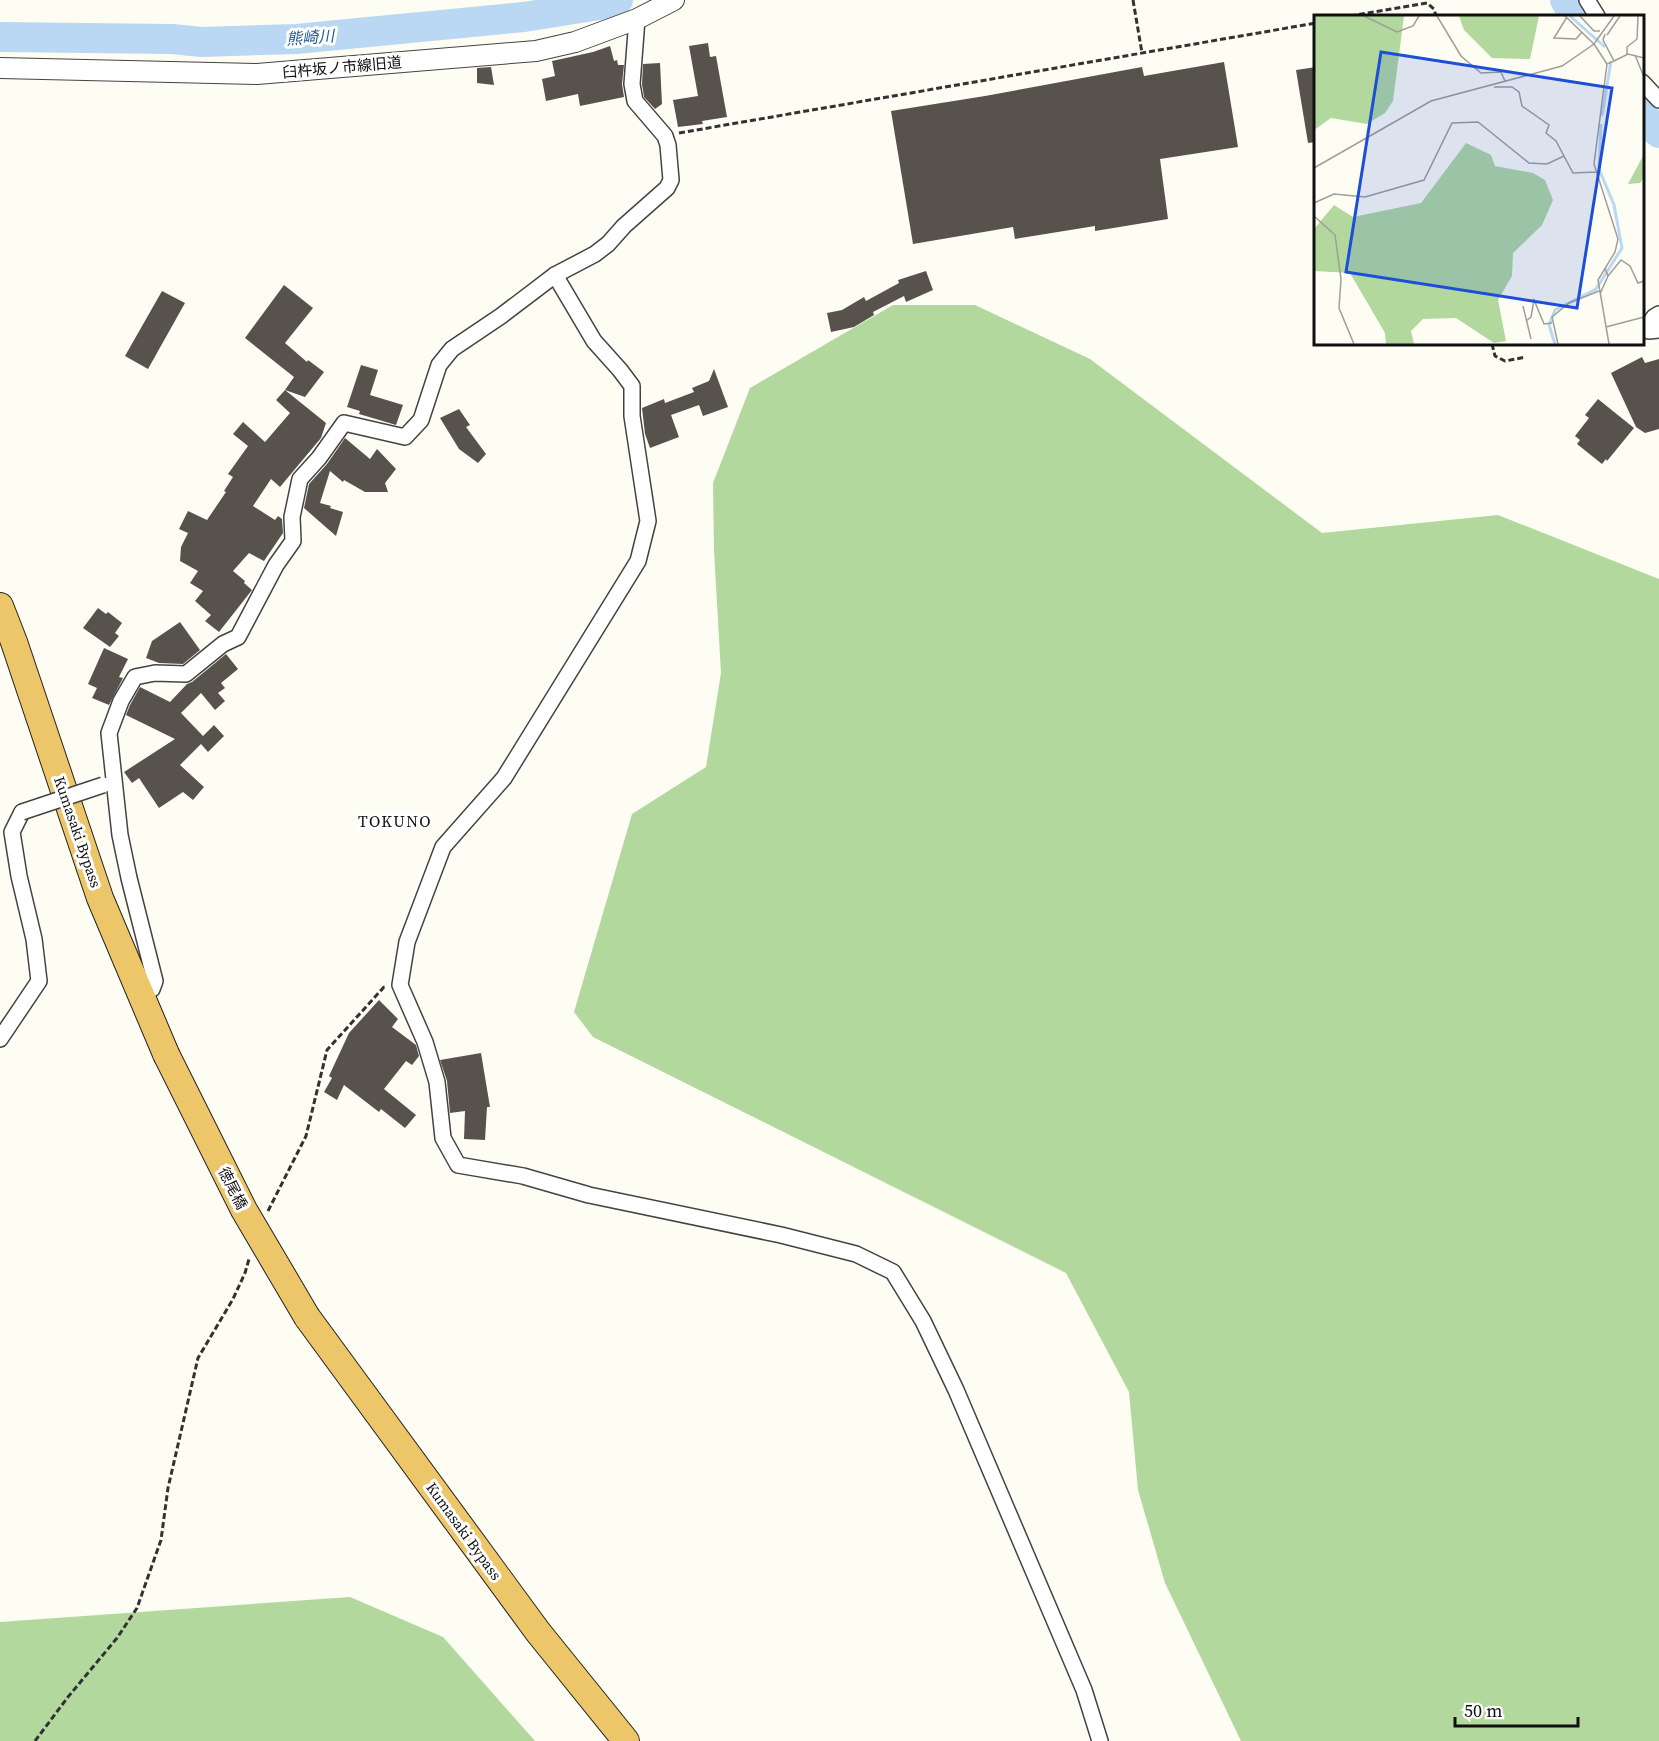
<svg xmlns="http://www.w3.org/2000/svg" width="1659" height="1741" font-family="'Source Serif 4','Noto Sans JP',serif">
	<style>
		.forest { fill: #b2d89e }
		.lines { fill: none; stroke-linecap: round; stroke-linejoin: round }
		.river { stroke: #bad8f3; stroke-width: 30 }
		.building { fill: #58524d }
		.minor-casing { stroke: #434343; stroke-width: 18 }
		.tertiary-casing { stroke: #434343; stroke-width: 22 }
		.trunk-casing { stroke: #212121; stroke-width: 28 }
		.path { stroke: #323232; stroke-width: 3; stroke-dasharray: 6 3; stroke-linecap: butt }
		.minor { stroke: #fff; stroke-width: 15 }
		.tertiary { stroke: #fff; stroke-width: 20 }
		.trunk { stroke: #eec66a; stroke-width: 26 }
		.minor-bridge-casing { stroke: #434343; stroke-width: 18; stroke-linecap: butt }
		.trunk-bridge-casing { stroke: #212121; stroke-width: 28; stroke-linecap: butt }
		.minor-bridge { stroke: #fff; stroke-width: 15 }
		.trunk-bridge { stroke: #eec66a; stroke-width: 26 }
		.labels { text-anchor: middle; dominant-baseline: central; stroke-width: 6; stroke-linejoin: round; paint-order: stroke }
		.street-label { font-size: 15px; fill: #101010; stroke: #fff }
		.water-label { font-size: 16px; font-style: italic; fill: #1f599c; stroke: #fff }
		.neighbourhood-label { font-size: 16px; letter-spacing: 1.5px; fill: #101010; stroke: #fff }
		.inset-river { fill: none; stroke: #bad8f3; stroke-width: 3 }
		.inset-road { fill: none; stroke: #9f9e98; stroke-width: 1.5 }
		.view { fill: #1d4ed8; fill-opacity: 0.15; stroke: #1d4ed8; stroke-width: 3 }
		.inset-edge { fill: none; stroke: #101010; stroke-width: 3 }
	</style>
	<rect width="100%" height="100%" fill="#fefdf3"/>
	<g class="forest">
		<path d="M893 305H975L1090 359 1322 533 1498 515 1659 579V1741H1241L1165 1583 1138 1490 1129 1392 1066 1273 593 1037 574 1012 632 814 706 767 721 673 714 550 713 483 750 388Z"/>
		<path d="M350 1597 443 1637 535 1741H0V1622Z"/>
	</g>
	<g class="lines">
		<g class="river">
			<path d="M1565 0 1575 16"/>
			<path d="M0 37 172 39 202 42 296 39 524 17 606 4 618 0"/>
			<path d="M1642 113 1651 126 1659 133"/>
		</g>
	</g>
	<g class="building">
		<path d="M708 43 710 57 716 56 727 117 702 121 703 124 678 127 673 100 698 96 689 46Z"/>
		<path d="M610 46 614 61 617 60 618 65H624L622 84 624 97 580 106 578 94 546 101 542 79 555 76 552 61 593 52Z"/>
		<path d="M1224 62 1238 147 1160 159 1168 219 1095 231V226L1015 239 1013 227 913 244 891 111 985 96 1142 67 1144 76Z"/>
		<path d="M660 63 662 104 655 109 644 97 642 84 643 64Z"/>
		<path d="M491 67 494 85 477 83V68Z"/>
		<path d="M1316 67V142L1308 143 1296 70Z"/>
		<path d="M926 271 933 290 906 302 904 296 873 312 874 315 854 327 831 332 827 313 842 310 864 297 866 301 899 283 898 280Z"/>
		<path d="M284 285 313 308 285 343 307 362 308 360 324 372 305 397 285 390 294 377 245 338Z"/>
		<path d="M162 291 185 303 148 369 125 356Z"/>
		<path d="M1642 357 1645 363 1659 359V429L1645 433 1636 427 1611 373Z"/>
		<path d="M361 365 378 370 370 395 403 405 396 425 359 414 360 411 347 407Z"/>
		<path d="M714 369 728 407 703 416 699 405 671 415 679 437 650 448 645 434 642 408 664 399 665 403 694 392 692 388 709 381Z"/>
		<path d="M285 390 326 423 321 438 280 487 271 479 253 506 275 520 278 516 282 519 283 533 264 561 249 553 233 571 245 581 244 583 252 590 219 632 205 621 211 615 195 601 203 591 190 583 198 571 180 561 181 547 188 533 179 529 188 511 207 520 226 492 224 491 233 477 228 474 248 446 233 434 243 422 265 442 290 413 276 400Z"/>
		<path d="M1598 399 1634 428 1607 461 1606 459 1602 464 1577 444 1580 440 1575 436 1589 418 1585 415Z"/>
		<path d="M459 409 470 425 466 427 486 454 478 463 459 449 440 418Z"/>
		<path d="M345 438 370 459 377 449 396 469 385 483 388 492H365L344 480 343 482 330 471 320 503 331 506 330 508 343 512 336 536 304 508 309 484 327 464Z"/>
		<path d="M98 608 106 614 108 612 122 623 115 633 119 636 110 647 83 628Z"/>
		<path d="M180 622 200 650 183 664 159 663 146 658 152 641Z"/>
		<path d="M104 648 128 659 119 677 123 678 109 705 92 698 97 688 88 684Z"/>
		<path d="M226 654 238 669 221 683 225 688 218 693 225 701 215 710 201 693 181 713 203 736 214 725 224 736 208 752 201 744 180 765 204 787 193 800 183 792 159 808 139 778 132 783 124 772 175 739 126 715 130 705 140 687 170 702 187 684 192 682Z"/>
		<path d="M379 1000 398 1019 392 1027 416 1045 419 1056 412 1065 406 1061 384 1089 416 1115 405 1128 381 1109 379 1112 344 1085 337 1100 324 1092 332 1078 329 1076 349 1033Z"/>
		<path d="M481 1053 490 1107H487L485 1140 464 1139 465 1111 450 1113 447 1081 440 1060Z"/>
	</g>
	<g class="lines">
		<defs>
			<g id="minor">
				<path d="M1587 0 1597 16"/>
				<path d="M1642 82 1659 100"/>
				<path d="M555 275 594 341 620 370 632 386V416L648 521 638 561 504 778 443 847 407 942 400 985 425 1042 437 1082 443 1138 458 1165 523 1176 589 1195 781 1235 856 1254 893 1272 923 1321 956 1390 1084 1690 1100 1741"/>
				<path d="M1659 314 1654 317 1646 329 1649 331 1659 330"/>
				<path d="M141 996 152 989 155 981 129 878 120 835 109 733 121 701 135 677 155 673 186 674 223 644 238 637 276 565 293 541 292 517 300 479 319 458 344 423 405 437 421 420 439 365 452 349 501 316 555 275 595 254 608 244 624 226 667 188 671 180 668 145 665 136 635 101 632 84 637 19"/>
				<path d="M0 1039 39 981 34 939 19 876 12 832 22 812"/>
			</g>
			<path id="tertiary" d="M0 68 257 74 536 51 575 42 637 19 674 0"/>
			<g id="trunk">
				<path d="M0 606 14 642 100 898 166 1054"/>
				<path d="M307 1317 538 1632 626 1741"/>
			</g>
		</defs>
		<use href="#minor" class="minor-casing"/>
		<use href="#tertiary" class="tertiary-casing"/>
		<use href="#trunk" class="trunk-casing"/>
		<g class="path">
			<path d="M1133 0 1142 53"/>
			<path d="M1350 16 1427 3 1434 9 1436 16"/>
			<path d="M679 133 1316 23"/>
			<path d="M1492 344 1495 356 1505 361 1526 357"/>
			<path d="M268 1211 306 1136 327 1050 384 987H386"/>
			<path d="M35 1741 68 1697 117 1638 137 1608 161 1540 168 1488 198 1358 233 1299 245 1273 249 1259"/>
		</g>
		<use href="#minor" class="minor"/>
		<use href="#tertiary" class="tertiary"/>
		<use href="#trunk" class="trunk"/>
		<defs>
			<path id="minor-bridge" d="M22 812 103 785"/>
			<path id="trunk-bridge" d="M166 1054 244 1210 307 1317"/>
		</defs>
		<use href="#minor-bridge" class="minor-bridge-casing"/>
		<use href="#trunk-bridge" class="trunk-bridge-casing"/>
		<use href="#minor-bridge" class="minor-bridge"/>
		<use href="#trunk-bridge" class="trunk-bridge"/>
	</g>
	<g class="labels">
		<g class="street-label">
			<text transform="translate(342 67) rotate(-5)">臼杵坂ノ市線旧道</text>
			<text transform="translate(78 832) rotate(71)">Kumasaki Bypass</text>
			<text transform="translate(233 1188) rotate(63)">徳尾橋</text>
			<text transform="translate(464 1531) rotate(54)">Kumasaki Bypass</text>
		</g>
		<g class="water-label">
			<text transform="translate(310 37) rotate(-4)">熊崎川</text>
		</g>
		<g class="neighbourhood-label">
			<text x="395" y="821">TOKUNO</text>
		</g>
	</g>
	<g transform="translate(1314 15)">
		<rect width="330" height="330" fill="#fefdf3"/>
		<path d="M0 1H90L79 86 71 98 53 109 17 103 0 115ZM145 1H225L216 44 178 43 150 15ZM152 128 177 140 181 151 219 158 231 165 239 185 228 210 199 238 198 261 184 285 192 326 180 328 142 303 109 304 97 316 100 329H72L71 318 36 258 0 256V214L20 190 39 202 107 188ZM330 139V163L326 168 314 169Z" fill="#b2d89e"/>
		<path class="inset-river" d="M256 1 291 32M288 101 297 46M241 329 235 310 241 295 282 274 308 233 300 190 285 154 287 109"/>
		<path class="inset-road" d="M50 1 83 17 99 11 105 1M123 1 147 41 167 58 187 57 191 66M251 1 280 29M266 1 280 16H286M253 2 240 23 262 24 268 17M291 19 289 25 300 46 293 49M293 20 306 1M280 29 293 49 280 149 304 224 301 237 284 265 295 329M313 39V32L323 24 324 1M321 40 330 62M300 46 314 39 330 43M180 72H198L205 77 208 91 235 110 232 118 242 126 259 158 282 157M0 153 117 86 248 51 280 29 300 1M0 188 20 179 51 182 110 165 138 108 164 107 215 148 233 149 250 141M0 201 21 220 27 264 25 293 40 329M294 261 307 245 316 251 324 268 330 266M286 279 294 261 291 253M209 291 217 324M212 306 217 302 220 285 230 309 238 308M292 312 330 302M244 329 238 302 255 288 285 276"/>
		<path class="view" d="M67 37 298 73 263 293 32 257Z"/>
		<rect width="330" height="330" class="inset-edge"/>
	</g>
	<path d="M1455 1717v9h123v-9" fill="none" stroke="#101010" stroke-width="3"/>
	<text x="1464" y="1717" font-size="18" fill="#101010" stroke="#ffffff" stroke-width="4.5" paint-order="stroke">50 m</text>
</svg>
